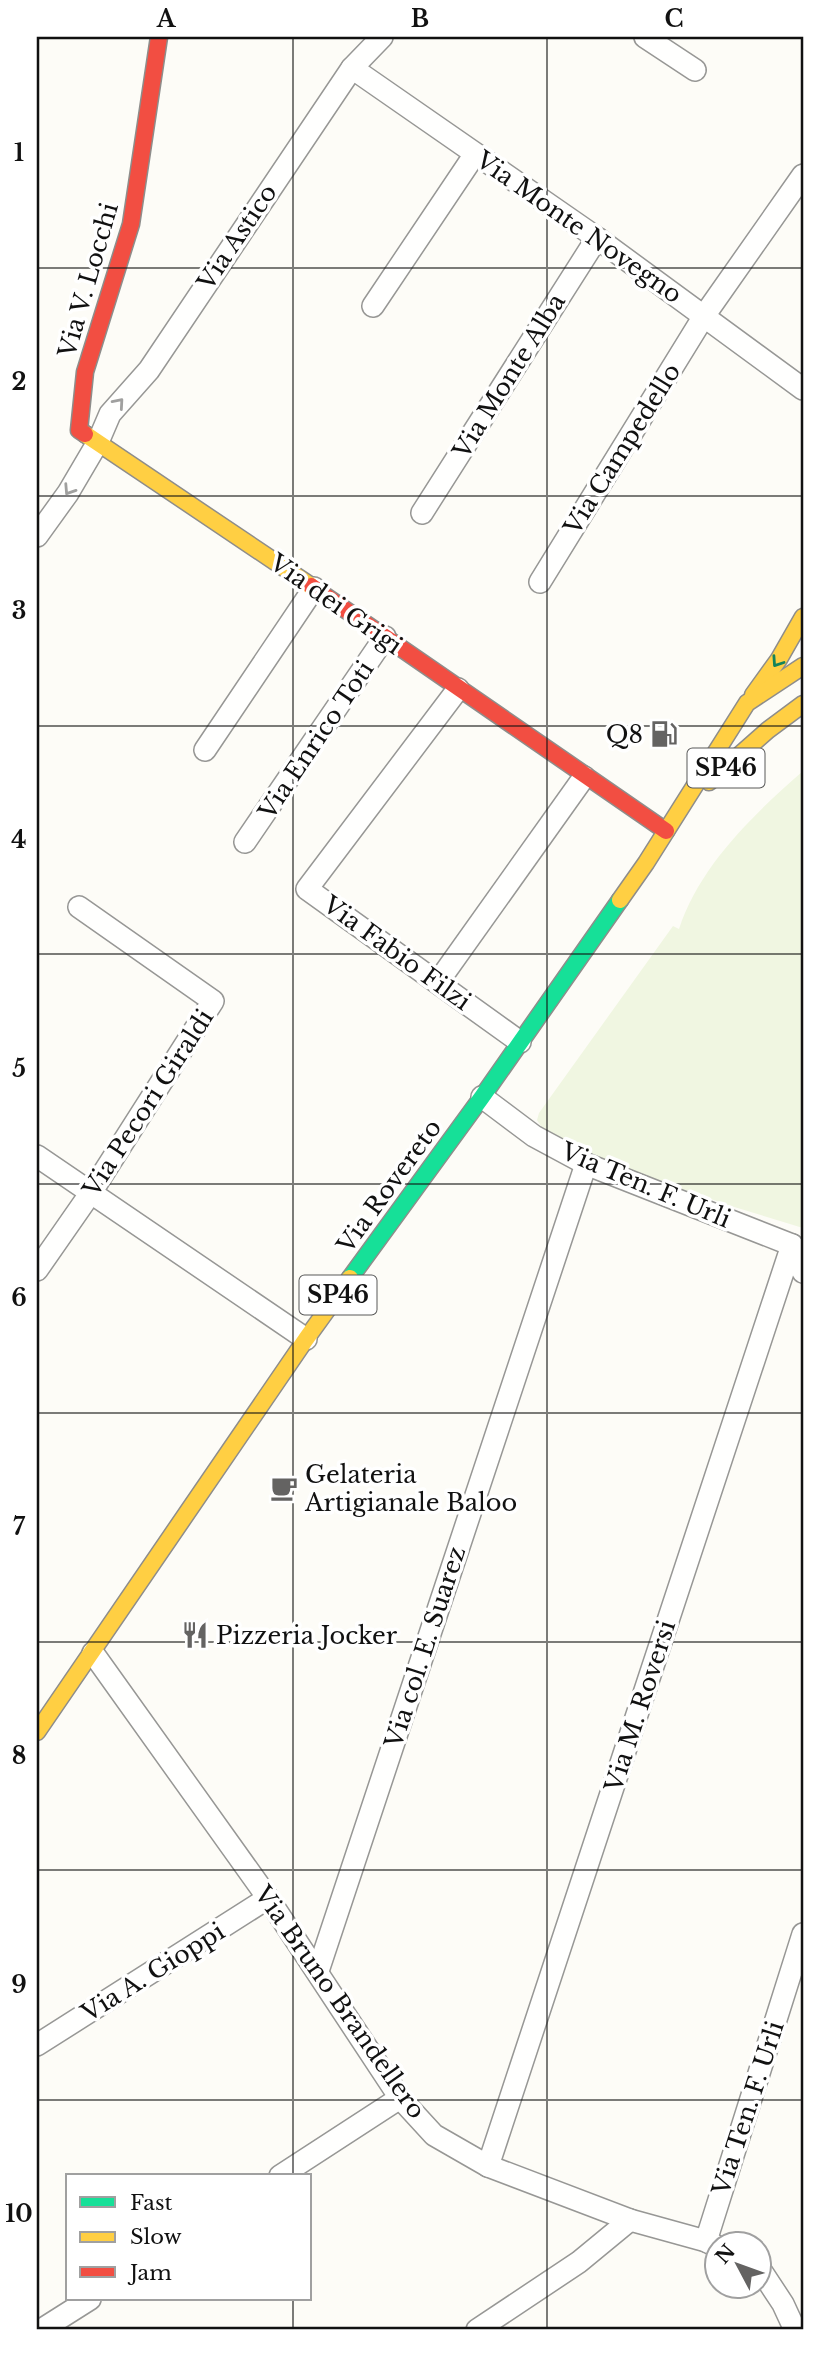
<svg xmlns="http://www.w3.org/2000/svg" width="840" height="2367" font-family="'Libre Baskerville',serif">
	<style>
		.pitch { fill: #f0f6e1 }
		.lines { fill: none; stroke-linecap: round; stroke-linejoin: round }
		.street-casing { stroke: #979795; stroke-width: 24 }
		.fast-casing { stroke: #8e8d8b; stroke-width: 19 }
		.slow-casing { stroke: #8e8d8b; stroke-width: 19 }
		.jam-casing { stroke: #8e8d8b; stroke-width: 19 }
		.street { stroke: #fffffe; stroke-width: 21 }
		.fast { stroke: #16e098; stroke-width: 16 }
		.slow { stroke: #ffcf43; stroke-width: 16 }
		.jam { stroke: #f24e42; stroke-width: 16 }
		.oneway { stroke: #a0a09f }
		.oneway2 { stroke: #14835b }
		.grid { fill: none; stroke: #111; stroke-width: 2; stroke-opacity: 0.55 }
		.labels { text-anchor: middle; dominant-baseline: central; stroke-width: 7; stroke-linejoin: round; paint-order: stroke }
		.shield { fill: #fff; stroke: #585858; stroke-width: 2 }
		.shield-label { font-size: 23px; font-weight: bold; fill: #111 }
		.street-label { font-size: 24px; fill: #111; stroke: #fff }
		.poi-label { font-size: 24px; fill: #111; stroke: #fff; text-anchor: start }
		.neatline { fill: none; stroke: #111; stroke-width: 2.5 }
		.grid-label { font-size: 23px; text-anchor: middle; font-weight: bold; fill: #111 }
	</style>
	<rect width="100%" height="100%" fill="#fdfcf7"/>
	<path class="pitch" d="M803 771V1228L731 1206 576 1152 542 1128 537 1120 539 1113 673 926 679 929C700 865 754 814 803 771Z"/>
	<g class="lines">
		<defs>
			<g id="street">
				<path d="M645 37 695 70"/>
				<path d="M352 68 597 238 803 389"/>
				<path d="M373 306 475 154"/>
				<path d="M422 513 597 238"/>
				<path d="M37 536 68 493 98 442 110 414 149 370 352 68 382 37"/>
				<path d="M540 582 704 316 803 175"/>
				<path d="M458 689 307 889 520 1042"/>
				<path d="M205 750 314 588"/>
				<path d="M245 842 385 637"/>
				<path d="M438 982 584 777"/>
				<path d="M482 1097 534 1136 586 1164 792 1245 803 1272"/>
				<path d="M37 1156 306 1339"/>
				<path d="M37 1270 92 1191 213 1001 79 907"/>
				<path d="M93 1653 268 1898 400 2098 434 2135 488 2166 630 2220 706 2241 718 2247"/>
				<path d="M318 1971 586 1164"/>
				<path d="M37 2045 268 1898"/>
				<path d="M488 2166 792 1245"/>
				<path d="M280 2176 400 2098"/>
				<path d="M706 2241 803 1934"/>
				<path d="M760 2269 783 2304 795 2330"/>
				<path d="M41 2330 90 2299"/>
				<path d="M477 2330 579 2262 630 2220"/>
			</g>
			<path id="fast" d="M350 1278 482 1097 620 900"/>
			<g id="slow">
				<path d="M85 434 311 586"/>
				<path d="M753 695 779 659 803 617"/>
				<path d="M709 782 768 730 803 704"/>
				<path d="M620 900 646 863 747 703 803 666"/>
				<path d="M37 1732 306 1339 350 1278"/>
			</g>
			<g id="jam">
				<path d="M85 434 79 430 85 372 131 224 159 37"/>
				<path d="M311 586 666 831"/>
			</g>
		</defs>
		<use href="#street" class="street-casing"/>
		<use href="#fast" class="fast-casing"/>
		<use href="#slow" class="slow-casing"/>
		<use href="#jam" class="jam-casing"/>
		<use href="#street" class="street"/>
		<use href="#fast" class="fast"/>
		<use href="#slow" class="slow"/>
		<use href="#jam" class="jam"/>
	</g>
	<defs><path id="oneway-chevron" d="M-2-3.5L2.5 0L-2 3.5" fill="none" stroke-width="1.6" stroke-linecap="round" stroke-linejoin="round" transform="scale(1.75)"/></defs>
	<g class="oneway">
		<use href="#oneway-chevron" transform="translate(119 403) rotate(-49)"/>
		<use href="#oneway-chevron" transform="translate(69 490) rotate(123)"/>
	</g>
	<use class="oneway2" href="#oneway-chevron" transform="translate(777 662) rotate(124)"/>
	<path class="grid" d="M293 37V2176M547 37V2330M37 268H803M37 496H803M37 726H803M37 954H803M37 1184H803M37 1413H803M37 1642H803M37 1870H803M37 2100H803M293 2299V2330"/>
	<defs>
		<symbol id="fuel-bare" viewBox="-9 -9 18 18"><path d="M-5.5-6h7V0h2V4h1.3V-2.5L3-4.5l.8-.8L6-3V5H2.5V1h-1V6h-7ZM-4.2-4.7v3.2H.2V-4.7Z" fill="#646362" stroke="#fff" stroke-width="2.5" paint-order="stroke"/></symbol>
		<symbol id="cafe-bare" viewBox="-9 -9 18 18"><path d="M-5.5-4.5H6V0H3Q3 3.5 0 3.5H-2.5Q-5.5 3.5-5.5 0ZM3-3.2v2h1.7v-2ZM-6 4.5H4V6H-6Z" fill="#646362" stroke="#fff" stroke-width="2.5" paint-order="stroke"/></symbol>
		<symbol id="restaurant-bare" viewBox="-9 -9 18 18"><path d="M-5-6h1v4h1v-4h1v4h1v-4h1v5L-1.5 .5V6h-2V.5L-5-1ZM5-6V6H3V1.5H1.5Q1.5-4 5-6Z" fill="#646362" stroke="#fff" stroke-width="2.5" paint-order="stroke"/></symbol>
	</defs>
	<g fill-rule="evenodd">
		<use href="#fuel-bare" x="645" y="715" width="38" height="38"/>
		<use href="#cafe-bare" x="265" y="1469" width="38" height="38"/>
		<use href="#restaurant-bare" x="176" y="1616" width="38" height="38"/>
	</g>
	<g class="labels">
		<g class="shield">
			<rect x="687.5" y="748.5" width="77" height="39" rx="5"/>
			<rect x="299.5" y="1275.5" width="77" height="39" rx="5"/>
		</g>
		<g class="shield-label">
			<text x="726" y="768">SP46</text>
			<text x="338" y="1295">SP46</text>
		</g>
		<g class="street-label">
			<text transform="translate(579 227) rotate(35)">Via Monte Novegno</text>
			<text transform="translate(237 237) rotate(-56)">Via Astico</text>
			<text transform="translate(88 280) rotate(-74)">Via V. Locchi</text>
			<text transform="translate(509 376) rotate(-58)">Via Monte Alba</text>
			<text transform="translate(622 449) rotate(-58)">Via Campedello</text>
			<text transform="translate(336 604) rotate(35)">Via dei Grigi</text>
			<text transform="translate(316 740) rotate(-56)">Via Enrico Toti</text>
			<text transform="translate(397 953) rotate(36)">Via Fabio Filzi</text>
			<text transform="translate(148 1103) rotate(-57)">Via Pecori Giraldi</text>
			<text transform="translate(646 1185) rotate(23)">Via Ten. F. Urli</text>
			<text transform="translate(389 1186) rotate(-54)">Via Rovereto</text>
			<text transform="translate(425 1647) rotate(-72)">Via col. E. Suarez</text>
			<text transform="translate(640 1706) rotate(-72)">Via M. Roversi</text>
			<text transform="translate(153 1972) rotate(-32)">Via A. Gioppi</text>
			<text transform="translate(340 2002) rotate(55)">Via Bruno Brandellero</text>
			<text transform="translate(748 2108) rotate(-72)">Via Ten. F. Urli</text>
		</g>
		<g class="poi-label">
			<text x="643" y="734" text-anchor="end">Q8</text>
			<text x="305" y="1474">Gelateria<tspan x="305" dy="28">Artigianale Baloo</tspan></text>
			<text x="216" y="1635">Pizzeria Jocker</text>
		</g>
	</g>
	<rect width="840" height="2367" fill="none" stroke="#ffffff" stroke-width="77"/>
	<rect x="66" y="2174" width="245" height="126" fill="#ffffff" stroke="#a0a0a0" stroke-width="2"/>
	<rect x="80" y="2197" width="35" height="10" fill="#16e098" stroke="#a0a0a0" stroke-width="2"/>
	<text x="130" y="2210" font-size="21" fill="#111111">Fast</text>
	<rect x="80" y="2232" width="35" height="10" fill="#ffcf43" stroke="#a0a0a0" stroke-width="2"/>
	<text x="130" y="2244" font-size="21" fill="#111111">Slow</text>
	<rect x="80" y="2267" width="35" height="10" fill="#f24e42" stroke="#a0a0a0" stroke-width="2"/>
	<text x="130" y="2280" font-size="21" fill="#111111">Jam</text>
	<g transform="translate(738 2265) rotate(311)"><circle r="33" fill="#ffffff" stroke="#a0a0a0" stroke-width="2"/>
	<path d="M0-5L12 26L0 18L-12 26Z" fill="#646362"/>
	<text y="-10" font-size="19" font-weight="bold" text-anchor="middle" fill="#111111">N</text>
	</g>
	<rect x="38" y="38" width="764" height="2290" class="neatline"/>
	<g class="grid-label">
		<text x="166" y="27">A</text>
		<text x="420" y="27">B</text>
		<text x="674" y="27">C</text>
		<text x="19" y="161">1</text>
		<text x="19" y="390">2</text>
		<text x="19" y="619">3</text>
		<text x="19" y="848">4</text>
		<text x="19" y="1077">5</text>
		<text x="19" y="1306">6</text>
		<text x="19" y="1535">7</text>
		<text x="19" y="1764">8</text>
		<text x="19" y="1993">9</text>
		<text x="19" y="2222">10</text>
	</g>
</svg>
